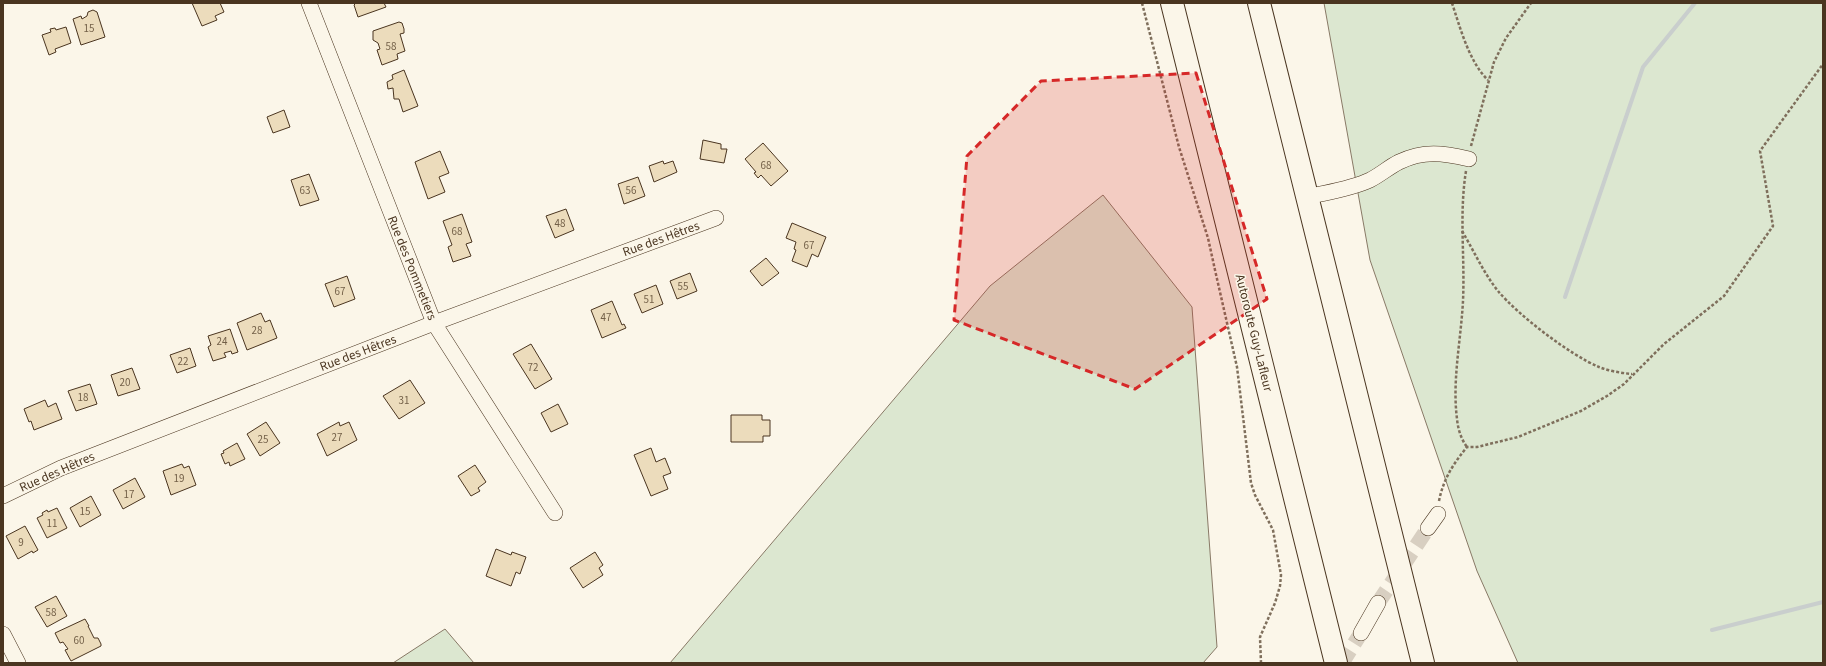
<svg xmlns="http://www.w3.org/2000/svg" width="1826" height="666" font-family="'Source Sans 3',sans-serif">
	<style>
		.green { fill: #dce7d0; stroke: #887966 }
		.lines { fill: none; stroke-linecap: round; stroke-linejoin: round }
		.stream { stroke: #c9cecd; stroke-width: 4 }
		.building { fill: #ecdcbc; stroke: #4a3520 }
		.minor-tunnel { stroke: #d8cfc1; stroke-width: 15; stroke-dasharray: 15 8; stroke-linecap: butt }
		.minor-casing { stroke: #4a3520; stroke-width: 16 }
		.highway-casing { stroke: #4a3520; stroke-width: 24 }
		.path { stroke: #7f6f5c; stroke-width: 2.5; stroke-dasharray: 3 2; stroke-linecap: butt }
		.minor { stroke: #fbf6e9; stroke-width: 15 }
		.highway { stroke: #fbf6e9; stroke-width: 22 }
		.marked { fill: #d62828; fill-opacity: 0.2; stroke: #d62828; stroke-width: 3; stroke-dasharray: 8 5; stroke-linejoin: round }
		.labels { text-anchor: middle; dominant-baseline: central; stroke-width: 3; stroke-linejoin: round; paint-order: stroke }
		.number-label { font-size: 11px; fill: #725f47 }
		.street-label { font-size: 13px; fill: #4a3520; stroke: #fbf6e9 }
	</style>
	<rect width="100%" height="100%" fill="#fbf6e9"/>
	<g class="green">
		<path d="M1324 3H1823V663H1518L1477 571 1370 260Z"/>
		<path d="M1103 195 1192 307 1217 647 1203 663H670L990 286Z"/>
		<path d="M445 629 474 663H393Z"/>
	</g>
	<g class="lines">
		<g class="stream">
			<path d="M1565 297 1643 67 1695 3"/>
			<path d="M1712 630 1823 602"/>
		</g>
	</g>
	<g class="building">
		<path d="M192 3H220L224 12 215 16 217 20 202 26Z"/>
		<path d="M356 3H384L386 7 358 17 354 5Z"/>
		<path d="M93 10 97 12 105 37 81 45 73 19 81 16 82 19 87 16 88 12Z"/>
		<path d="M399 22 402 23 404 29V33L400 34 405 51 397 54 398 59 382 65 377 50 380 49 378 43 373 40V31Z"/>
		<path d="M66 27 71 43 55 49 56 52 49 55 42 35 51 32 50 29 55 28 56 30Z"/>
		<path d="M404 70 418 106 403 112 399 99H394L393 88 388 89 387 82 393 79 392 75Z"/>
		<path d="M284 110 290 127 273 133 267 117Z"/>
		<path d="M703 140 721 144V149H727L724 163 700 159Z"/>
		<path d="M763 143 788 171 771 186 761 175 758 178 754 173 756 172 745 159Z"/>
		<path d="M440 151 449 173 439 177 445 192 428 199 415 162Z"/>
		<path d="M663 161 664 164 673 161 677 172 654 182 649 166Z"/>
		<path d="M309 174 319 200 300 206 291 180Z"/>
		<path d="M638 177 645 196 624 204 618 184Z"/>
		<path d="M566 209 574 230 555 238 546 216Z"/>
		<path d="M462 214 472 242 466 244 471 256 453 262 448 247 452 245 443 221Z"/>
		<path d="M792 223 826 237 818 257 812 254 807 267 792 261 796 250 794 249 796 242 786 238Z"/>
		<path d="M766 258 779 273 762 286 750 271Z"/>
		<path d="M690 273 697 291 677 299 670 281Z"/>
		<path d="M347 276 355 299 334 307 325 284Z"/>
		<path d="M656 285 663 304 642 313 634 294Z"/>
		<path d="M612 301 622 325 624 324 626 328 602 338 591 310Z"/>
		<path d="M261 313 265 322 270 320 277 338 247 350 237 323Z"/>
		<path d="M230 329 238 352 232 354 231 351 224 353 226 357 213 361 208 347 211 345 208 336Z"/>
		<path d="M531 344 552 379 535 389 513 354Z"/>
		<path d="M190 348 196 366 177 373 170 355Z"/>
		<path d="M132 368 140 389 118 396 111 375Z"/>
		<path d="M410 380 425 403 399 419 383 396Z"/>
		<path d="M90 384 97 404 76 411 68 391Z"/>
		<path d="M45 400 48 407 56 403 62 419 34 430 31 421 29 422 24 409Z"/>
		<path d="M558 404 568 424 551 432 541 413Z"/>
		<path d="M731 415H762V420H770V436H763V442H731Z"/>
		<path d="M266 422 280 443 260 456 247 434Z"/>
		<path d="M339 422 340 426 349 422 357 440 327 456 317 434Z"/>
		<path d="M237 443 245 459 230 466 229 462 225 464 221 454 224 453 223 451Z"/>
		<path d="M651 448 656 462 665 458 671 473 663 476 668 489 651 496 634 455Z"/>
		<path d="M182 464 184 468 189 466 196 485 171 495 163 471Z"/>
		<path d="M475 465 486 482 478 488 480 491 471 496 458 476Z"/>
		<path d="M135 478 145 497 123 509 113 490Z"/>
		<path d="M91 496 101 515 80 527 70 508Z"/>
		<path d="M57 508 67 528 47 538 37 518 43 515 42 513 47 510 48 512Z"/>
		<path d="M25 526 38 550 33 553 32 551 18 559 6 536Z"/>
		<path d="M496 549 511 555 512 552 526 557 520 574 516 572 511 586 486 576Z"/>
		<path d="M595 552 603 565 599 568 603 575 583 588 570 568Z"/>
		<path d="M56 596 67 616 47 627 35 607Z"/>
		<path d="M85 619 89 626H88L94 638H98L101 644V646L71 661 65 650 68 649 63 642 60 643 55 633Z"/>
	</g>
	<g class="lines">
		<g class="minor-tunnel">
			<path d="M1378 603 1428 528"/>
			<path d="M1342 663 1361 633"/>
		</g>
		<defs>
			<g id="minor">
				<path d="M309 3 434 323 555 513"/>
				<path d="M1307 197C1328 192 1351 189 1370 180 1380 175 1389 167 1399 162 1424 150 1443 153 1469 159"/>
				<path d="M3 496 61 468 434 323 716 218"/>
				<path d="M1428 528 1438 514"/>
				<path d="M1361 633 1378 603"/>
				<path d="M3 634 18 663"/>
			</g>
			<g id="highway">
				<path d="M1172 3 1336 663"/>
				<path d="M1259 3 1423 663"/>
			</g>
		</defs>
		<use href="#minor" class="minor-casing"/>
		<use href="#highway" class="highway-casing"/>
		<g class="path">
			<path d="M1142 3 1179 147 1208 238 1215 270 1237 367 1251 483 1255 495 1273 530 1281 575 1280 586 1275 603 1260 637 1261 663"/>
			<path d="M1452 3C1460 27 1469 62 1488 80"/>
			<path d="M1471 146 1494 62 1506 38 1531 3"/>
			<path d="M1466 171C1459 214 1465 257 1463 301 1461 340 1452 380 1457 419 1458 429 1461 439 1467 447"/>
			<path d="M1462 231C1474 251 1483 272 1498 291 1518 315 1570 355 1599 367 1609 371 1621 373 1632 374"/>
			<path d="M1439 501C1443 480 1453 464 1467 447H1477L1518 437 1581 411 1607 396 1624 384 1664 344 1724 296 1773 226 1760 151 1823 64"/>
		</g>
		<use href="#minor" class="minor"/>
		<use href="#highway" class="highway"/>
	</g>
	<path class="marked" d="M1196 73 1267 299 1135 389 954 320 967 156 1041 81Z"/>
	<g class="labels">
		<g class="number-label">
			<text x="89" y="28">15</text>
			<text x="391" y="46">58</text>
			<text x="766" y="165">68</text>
			<text x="305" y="190">63</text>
			<text x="631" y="190">56</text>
			<text x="560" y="223">48</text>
			<text x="457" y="231">68</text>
			<text x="809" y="245">67</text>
			<text x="683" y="286">55</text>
			<text x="340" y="291">67</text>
			<text x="649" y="299">51</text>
			<text x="606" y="317">47</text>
			<text x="257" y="330">28</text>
			<text x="222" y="341">24</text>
			<text x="183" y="361">22</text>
			<text x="533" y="367">72</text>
			<text x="125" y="382">20</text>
			<text x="83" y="397">18</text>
			<text x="404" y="400">31</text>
			<text x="337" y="437">27</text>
			<text x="263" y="439">25</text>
			<text x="179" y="478">19</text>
			<text x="129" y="494">17</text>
			<text x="85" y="511">15</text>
			<text x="52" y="523">11</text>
			<text x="21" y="542">9</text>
			<text x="51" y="612">58</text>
			<text x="79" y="640">60</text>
		</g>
		<g class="street-label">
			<text transform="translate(661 239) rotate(-20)">Rue des Hêtres</text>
			<text transform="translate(412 268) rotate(68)">Rue des Pommetiers</text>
			<text transform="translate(1254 333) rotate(76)">Autoroute Guy-Lafleur</text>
			<text transform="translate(358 353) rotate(-21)">Rue des Hêtres</text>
			<text transform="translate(57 472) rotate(-24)">Rue des Hêtres</text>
		</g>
	</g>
	<rect width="1826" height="666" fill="none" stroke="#4a3520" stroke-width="8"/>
</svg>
